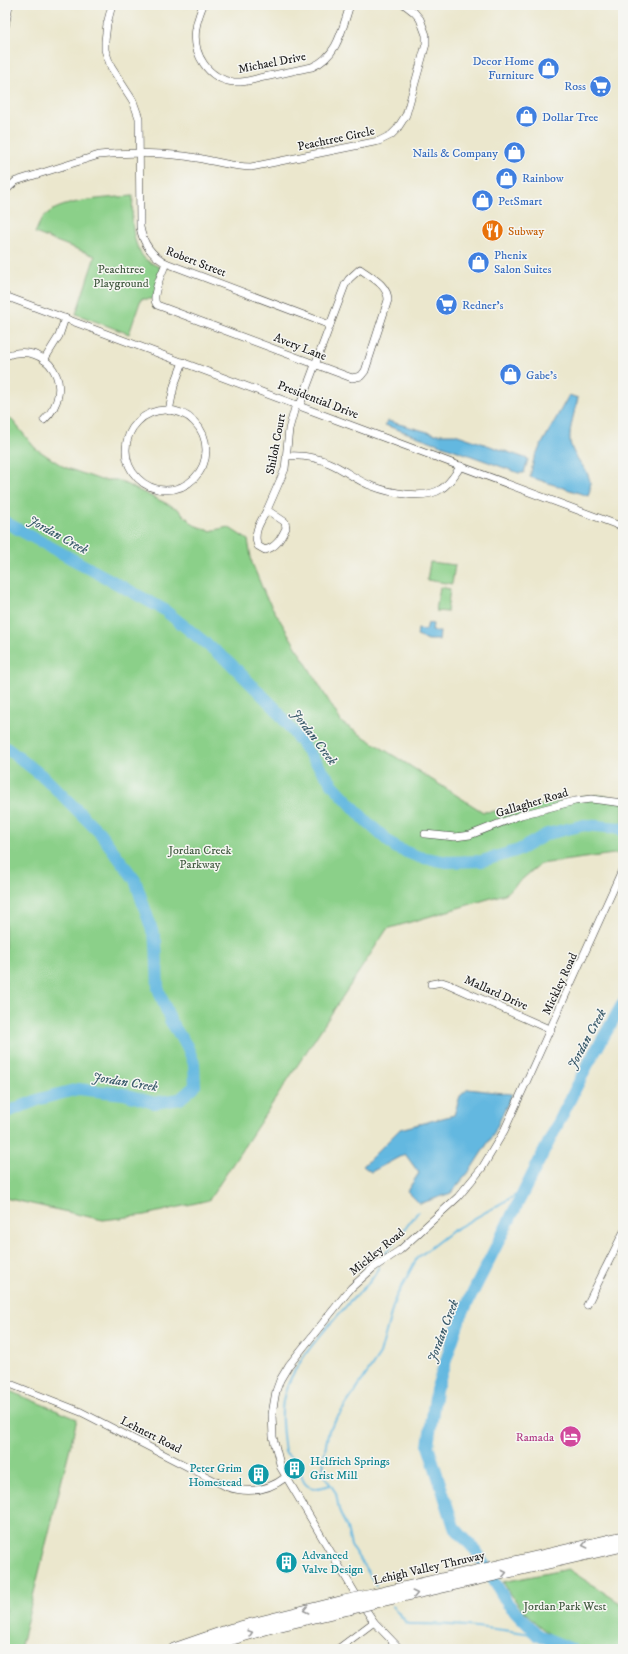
<svg xmlns="http://www.w3.org/2000/svg" width="628" height="1654" font-family="'IM FELL DW Pica',serif">
	<style>
		.green { fill: #8bd089; stroke: #547652 }
		.water { fill: #64b8e0; stroke: #406a7e }
		.lines { fill: none; stroke-linecap: round; stroke-linejoin: round }
		.stream { stroke: #64b8e0; stroke-width: 2 }
		.river { stroke: #64b8e0; stroke-width: 12 }
		.minor-casing { stroke: #3b3a37; stroke-width: 8 }
		.highway-casing { stroke: #3b3a37; stroke-width: 12 }
		.minor { stroke: #fff; stroke-width: 7 }
		.highway { stroke: #fff; stroke-width: 11 }
		.highway-bridge-casing { stroke: #3b3a37; stroke-width: 12; stroke-linecap: butt }
		.highway-bridge { stroke: #fff; stroke-width: 11 }
		.oneway { stroke: #999 }
		.labels { text-anchor: middle; dominant-baseline: central; stroke-width: 3; stroke-linejoin: round; paint-order: stroke }
		.shop-label { font-size: 12px; fill: #366cbe; stroke: #f6f6f2; text-anchor: start }
		.street-label { font-size: 12px; fill: #1c1c1c; stroke: #f6f6f2 }
		.food-label { font-size: 12px; fill: #c56008; stroke: #f6f6f2; text-anchor: start }
		.park-label { font-size: 12px; fill: #435b42; stroke: #f6f6f2 }
		.hotel-label { font-size: 12px; fill: #b23c85; stroke: #f6f6f2; text-anchor: end }
		.culture-label { font-size: 12px; fill: #0d838f; stroke: #f6f6f2; text-anchor: start }
		.water-label { font-size: 13px; font-style: italic; fill: #395a6a; stroke: #f6f6f2 }
	</style>
	<rect width="100%" height="100%" fill="#f6f6f2"/>
	<filter id="ink" filterUnits="userSpaceOnUse"><feTurbulence type="fractalNoise" baseFrequency=".025" numOctaves="2"/><feDisplacementMap in="SourceGraphic" scale="8" xChannelSelector="R" yChannelSelector="G"/><feConvolveMatrix kernelMatrix="1 2 1 2 8 2 1 2 1" color-interpolation-filters="sRGB"/></filter>
	<filter id="wash" filterUnits="userSpaceOnUse"><feTurbulence type="fractalNoise" baseFrequency=".012" numOctaves="4" result="noise"/><feDisplacementMap in="SourceGraphic" scale="16" xChannelSelector="R" yChannelSelector="G"/><feGaussianBlur stdDeviation="0.9" result="paint"/><feColorMatrix in="noise" values="0 0 0 0 0 0 0 0 0 0 0 0 0 0 0 0 0 1.4 0 .05"/><feComposite in="paint" operator="in"/></filter>
	<g filter="url(#wash)">
		<rect width="100%" height="100%" fill="#ebe7cd"/>
		<g class="green">
			<path d="M133 196C132 217 130 242 145 259 150 263 158 266 164 270L154 299H141L129 334 76 314 95 256 35 233C37 229 39 223 42 219 56 199 110 198 133 196Z"/>
			<path d="M5 414 13 421 35 448 64 467 101 480H117L178 509 194 525 210 531 228 527 248 540 252 563 266 597 342 723 483 812 524 809 582 796 600 795 623 800V849L621 853 540 864 505 894 387 929 209 1200 145 1215 103 1220 5 1198Z"/>
			<path d="M430 562 455 565 452 584 427 580Z"/>
			<path d="M440 587 450 589 447 612 436 611Z"/>
			<path d="M5 1389 77 1419 20 1649H5Z"/>
			<path d="M568 1569 623 1605V1649C611 1649 591 1652 580 1649 547 1639 520 1611 503 1582Z"/>
		</g>
		<g class="water">
			<path d="M569 395 578 398C575 411 569 427 570 441 573 463 598 472 588 496L530 477 534 458Z"/>
			<path d="M388 421 435 434H455L528 459 524 473H519L385 425Z"/>
			<path d="M428 623 433 624 432 631 440 632 439 640H428L417 636 418 629 426 630Z"/>
			<path d="M468 1089 512 1094 493 1135 469 1172 451 1193 422 1203H419L407 1191 419 1173 405 1154 371 1172 363 1166 400 1129 454 1115 460 1096Z"/>
		</g>
		<g class="lines">
			<g class="stream">
				<path d="M382 1258 418 1212"/>
				<path d="M294 1460 285 1452C283 1436 280 1417 283 1401 289 1367 326 1328 349 1303 360 1291 374 1281 379 1266"/>
				<path d="M301 1472C303 1491 316 1490 330 1485"/>
				<path d="M377 1586 351 1546 347 1528 339 1510 336 1493 326 1478 323 1470 325 1449 329 1430 380 1354 395 1299 417 1258 452 1231 525 1190"/>
				<path d="M392 1606 408 1624C452 1623 495 1628 538 1635"/>
			</g>
			<g class="river">
				<path d="M5 522 163 609 229 662 275 708 333 785 367 822 396 848 419 857 447 862 482 861 519 850 547 834 584 825 620 828 623 831"/>
				<path d="M5 747 45 778 100 833 135 880 156 942 158 988 171 1022 187 1046 194 1063 195 1086 180 1099 154 1103 124 1094 78 1089 40 1099 5 1113"/>
				<path d="M572 1649 538 1635 507 1603 477 1552 454 1527 428 1446 436 1390 460 1318 588 1064 623 1003"/>
			</g>
		</g>
	</g>
	<g filter="url(#ink)">
		<g class="lines">
			<defs>
				<g id="minor">
					<path d="M112 5 107 24 105 41V50L111 67 133 101 139 118 140 227C143 244 151 255 166 263L330 325"/>
					<path d="M203 5C200 13 197 20 196 28 192 53 207 79 234 82 244 83 254 79 264 77 280 74 296 70 312 67 338 56 342 29 350 5"/>
					<path d="M5 27 9 5"/>
					<path d="M5 191 16 181 99 155C127 152 169 153 197 158 215 161 233 167 251 167L379 141 391 135 397 129 406 115 426 44V35L420 19 414 12 405 5"/>
					<path d="M166 263C162 273 150 297 157 305L352 378 361 376 365 371 388 300C388 285 371 277 360 269L349 279 345 285 300 405"/>
					<path d="M5 296 623 527"/>
					<path d="M5 356C48 339 78 388 44 420"/>
					<path d="M44 360 59 336 65 318"/>
					<circle cx="166" cy="450" r="40"/>
					<path d="M169 411 174 386 183 362"/>
					<path d="M287 456C302 455 316 457 329 463 344 469 357 481 372 486 390 493 425 500 441 489 450 484 455 474 461 466"/>
					<path d="M267 510 285 469 289 429 296 404"/>
					<path d="M267 510 285 522 286 528C281 538 277 547 265 550L258 546C252 533 261 521 267 510Z"/>
					<path d="M425 834 455 837 470 835 521 815 575 801 591 799 623 803"/>
					<path d="M431 984 442 982 448 984 551 1030"/>
					<path d="M587 1305 623 1233"/>
					<path d="M5 1382 81 1412 227 1487C249 1494 268 1491 286 1477"/>
					<path d="M338 1649 374 1622"/>
					<path d="M400 1649 374 1622 358 1598 281 1468 273 1437 272 1414 276 1391 280 1380 289 1365 351 1288 373 1268 400 1250 458 1197 482 1168 504 1131 623 868"/>
				</g>
				<g id="highway">
					<path d="M372 1595 623 1537"/>
					<path d="M377 1602 623 1546"/>
					<path d="M174 1649 232 1629 344 1601"/>
					<path d="M199 1649 269 1628 349 1609"/>
				</g>
			</defs>
			<use href="#minor" class="minor-casing"/>
			<use href="#highway" class="highway-casing"/>
			<use href="#minor" class="minor"/>
			<use href="#highway" class="highway"/>
			<defs>
				<g id="highway-bridge">
					<path d="M344 1601 372 1595"/>
					<path d="M349 1609 377 1602"/>
				</g>
			</defs>
			<use href="#highway-bridge" class="highway-bridge-casing"/>
			<use href="#highway-bridge" class="highway-bridge"/>
		</g>
		<defs><path id="oneway-chevron" d="M-2-3.5L2.5 0L-2 3.5" fill="none" stroke-width="1.6" stroke-linecap="round" stroke-linejoin="round"/></defs>
		<g class="oneway">
			<use href="#oneway-chevron" transform="translate(585 1545) rotate(167)"/>
			<use href="#oneway-chevron" transform="translate(504 1573) rotate(-13)"/>
			<use href="#oneway-chevron" transform="translate(415 1594) rotate(-13)"/>
			<use href="#oneway-chevron" transform="translate(306 1610) rotate(167)"/>
			<use href="#oneway-chevron" transform="translate(250 1633) rotate(-16)"/>
		</g>
	</g>
	<defs>
		<symbol id="shop-disc" viewBox="-11 -11 22 22"><circle r="9.5" fill="#3f7fe0" stroke="#f6f6f2"/><path d="M-5-2.5h2.3a2.7 3.5 0 0 1 5.4 0H5L5.5 6h-11ZM-1.5-2.5h3a1.5 2.3 0 0 0-3 0Z" fill="#fff"/></symbol>
		<symbol id="supermarket-disc" viewBox="-11 -11 22 22"><circle r="9.5" fill="#3f7fe0" stroke="#f6f6f2"/><path d="M-6-5.5h2.5l.6 2H6L4.5 2H-2.5L-4.4-4H-6ZM-1.5 3.2a1.3 1.3 0 1 0 .1 0ZM3 3.2a1.3 1.3 0 1 0 .1 0Z" fill="#fff"/></symbol>
		<symbol id="restaurant-disc" viewBox="-11 -11 22 22"><circle r="9.5" fill="#e8710a" stroke="#f6f6f2"/><path d="M-5-6h1v4h1v-4h1v4h1v-4h1v5L-1.5 .5V6h-2V.5L-5-1ZM5-6V6H3V1.5H1.5Q1.5-4 5-6Z" fill="#fff"/></symbol>
		<symbol id="hotel-disc" viewBox="-11 -11 22 22"><circle r="9.5" fill="#d1479c" stroke="#f6f6f2"/><path d="M-6-4.5h1.5V1H6V5H4.5V3h-9V5H-6ZM-4 0a1.8 1.8 0 1 1 3.6 0ZM.5 0V-2.5h3Q6-2.5 6 0Z" fill="#fff"/></symbol>
		<symbol id="building-disc" viewBox="-11 -11 22 22"><circle r="9.5" fill="#0f9aa8" stroke="#f6f6f2"/><path d="M-4-6H4V6H1V3H-1V6H-4ZM-2.5-4.3h1.7v1.8h-1.7ZM.8-4.3h1.7v1.8H.8ZM-2.5-1h1.7V.8h-1.7ZM.8-1h1.7V.8H.8Z" fill="#fff"/></symbol>
	</defs>
	<g fill-rule="evenodd">
		<use href="#shop-disc" x="536" y="56" width="25" height="25"/>
		<use href="#supermarket-disc" x="588" y="74" width="25" height="25"/>
		<use href="#shop-disc" x="514" y="104" width="25" height="25"/>
		<use href="#shop-disc" x="502" y="140" width="25" height="25"/>
		<use href="#shop-disc" x="494" y="166" width="25" height="25"/>
		<use href="#shop-disc" x="470" y="188" width="25" height="25"/>
		<use href="#restaurant-disc" x="480" y="218" width="25" height="25"/>
		<use href="#shop-disc" x="466" y="250" width="25" height="25"/>
		<use href="#supermarket-disc" x="434" y="292" width="25" height="25"/>
		<use href="#shop-disc" x="498" y="362" width="25" height="25"/>
		<use href="#hotel-disc" x="558" y="1424" width="25" height="25"/>
		<use href="#building-disc" x="282" y="1456" width="25" height="25"/>
		<use href="#building-disc" x="246" y="1462" width="25" height="25"/>
		<use href="#building-disc" x="274" y="1550" width="25" height="25"/>
	</g>
	<g class="labels">
		<g class="shop-label">
			<text x="534" y="61" text-anchor="end">Decor Home<tspan x="534" dy="14">Furniture</tspan></text>
			<text x="586" y="86" text-anchor="end">Ross</text>
			<text x="542" y="117">Dollar Tree</text>
			<text x="498" y="153" text-anchor="end">Nails &amp; Company</text>
			<text x="522" y="178">Rainbow</text>
			<text x="498" y="201">PetSmart</text>
			<text x="494" y="255">Phenix<tspan x="494" dy="14">Salon Suites</tspan></text>
			<text x="462" y="305">Redner's</text>
			<text x="526" y="375">Gabe's</text>
		</g>
		<g class="street-label">
			<text transform="translate(272 63) rotate(-11)">Michael Drive</text>
			<text transform="translate(336 139) rotate(-12)">Peachtree Circle</text>
			<text transform="translate(196 262) rotate(21)">Robert Street</text>
			<text transform="translate(300 347) rotate(21)">Avery Lane</text>
			<text transform="translate(318 400) rotate(21)">Presidential Drive</text>
			<text transform="translate(276 444) rotate(-79)">Shiloh Court</text>
			<text transform="translate(532 803) rotate(-17)">Gallagher Road</text>
			<text transform="translate(560 984) rotate(-65)">Mickley Road</text>
			<text transform="translate(496 993) rotate(24)">Mallard Drive</text>
			<text transform="translate(377 1252) rotate(-39)">Mickley Road</text>
			<text transform="translate(151 1435) rotate(27)">Lehnert Road</text>
			<text transform="translate(429 1568) rotate(-13)">Lehigh Valley Thruway</text>
		</g>
		<g class="food-label">
			<text x="508" y="231">Subway</text>
		</g>
		<g class="park-label">
			<text x="121" y="269">Peachtree<tspan x="121" dy="14">Playground</tspan></text>
			<text x="200" y="850">Jordan Creek<tspan x="200" dy="14">Parkway</tspan></text>
			<text x="565" y="1606">Jordan Park West</text>
		</g>
		<g class="hotel-label">
			<text x="554" y="1437">Ramada</text>
		</g>
		<g class="culture-label">
			<text x="310" y="1461">Helfrich Springs<tspan x="310" dy="14">Grist Mill</tspan></text>
			<text x="242" y="1468" text-anchor="end">Peter Grim<tspan x="242" dy="14">Homestead</tspan></text>
			<text x="302" y="1555">Advanced<tspan x="302" dy="14">Valve Design</tspan></text>
		</g>
		<g class="water-label">
			<text transform="translate(58 535) rotate(29)">Jordan Creek</text>
			<text transform="translate(314 737) rotate(53)">Jordan Creek</text>
			<text transform="translate(587 1039) rotate(-61)">Jordan Creek</text>
			<text transform="translate(125 1082) rotate(9)">Jordan Creek</text>
			<text transform="translate(443 1331) rotate(-69)">Jordan Creek</text>
		</g>
	</g>
	<rect width="628" height="1654" fill="none" stroke="#f6f6f2" stroke-width="20"/>
</svg>
